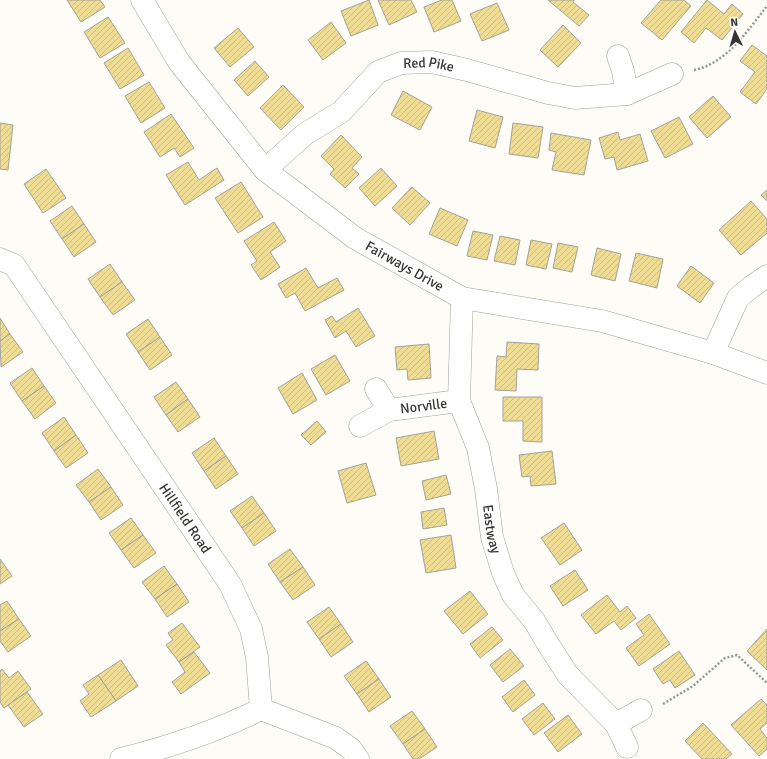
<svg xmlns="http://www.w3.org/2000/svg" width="767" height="759" font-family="Signika,sans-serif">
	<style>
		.building { fill: url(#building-hatch); stroke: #a3a29c }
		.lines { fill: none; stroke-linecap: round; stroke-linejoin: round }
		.minor-casing { stroke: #a1a09a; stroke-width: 23 }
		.path { stroke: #979793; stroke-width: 2.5; stroke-dasharray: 2 2; stroke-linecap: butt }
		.minor { stroke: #fff; stroke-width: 22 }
		.labels { text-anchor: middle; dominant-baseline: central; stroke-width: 3; stroke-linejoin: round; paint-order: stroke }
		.street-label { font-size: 14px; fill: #353533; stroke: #fff }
	</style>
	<defs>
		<pattern id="building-hatch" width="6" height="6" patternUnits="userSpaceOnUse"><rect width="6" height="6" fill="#efdc95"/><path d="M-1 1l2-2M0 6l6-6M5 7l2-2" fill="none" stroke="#cebd81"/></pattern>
	</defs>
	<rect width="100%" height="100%" fill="#fdfcf6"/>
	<g class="building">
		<path d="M67 0H100L105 7 81 22Z"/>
		<path d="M369 0 378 25 351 36 341 11Z"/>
		<path d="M378 0H411L417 12 389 25Z"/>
		<path d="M442 0H452L461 21 434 32 424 7Z"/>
		<path d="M548 0H574L573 2 589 15 579 26Z"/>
		<path d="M661 0H684L691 6 662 40 641 23Z"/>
		<path d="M707 0 724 14 732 4 743 14 722 40 706 28 694 43 681 32Z"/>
		<path d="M497 3 509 30 482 41 470 14Z"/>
		<path d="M108 17 125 43 100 58 84 32Z"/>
		<path d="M331 22 346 43 323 60 308 40Z"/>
		<path d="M563 25 581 43 558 67 540 50Z"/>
		<path d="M238 28 254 47 230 67 214 48Z"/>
		<path d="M752 45 767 56V89L756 104 740 92 755 72 740 61Z"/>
		<path d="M128 48 144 75 120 89 104 63Z"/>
		<path d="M255 61 269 77 248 96 234 80Z"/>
		<path d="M149 82 165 108 141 123 125 96Z"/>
		<path d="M283 85 304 107 281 130 260 108Z"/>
		<path d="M403 91 432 107 420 130 391 115Z"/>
		<path d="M713 96 731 117 707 138 689 117Z"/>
		<path d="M477 110 503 117 495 148 469 141Z"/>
		<path d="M171 114 194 148 180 157 174 148 160 157 144 132Z"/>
		<path d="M679 117 693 144 665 158 651 131Z"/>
		<path d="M0 123 13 125 8 170 0 169Z"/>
		<path d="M513 123 543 127 538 158 509 154Z"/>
		<path d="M618 132 620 140 640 134 648 161 617 170 614 157 605 159 599 138Z"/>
		<path d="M551 133 591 140 584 175 552 170 556 152 549 150Z"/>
		<path d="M341 135 362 157 352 168 359 174 345 188 330 174 334 169 321 156Z"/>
		<path d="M188 162 199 180 217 168 224 180 185 205 166 175Z"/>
		<path d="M381 168 397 186 375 206 359 188Z"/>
		<path d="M46 169 66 198 43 213 24 184Z"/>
		<path d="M241 182 263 217 238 233 215 198Z"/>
		<path d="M412 187 430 203 410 225 392 208Z"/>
		<path d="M767 190V201L761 195Z"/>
		<path d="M751 201 767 219V233L741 255 719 230Z"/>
		<path d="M72 206 84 224 62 239 50 221Z"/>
		<path d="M440 208 468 220 457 246 429 234Z"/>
		<path d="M274 222 286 241 270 252 280 267 261 280 251 265 257 261 244 241Z"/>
		<path d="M84 224 96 242 74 257 62 239Z"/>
		<path d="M473 231 493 235 487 260 467 256Z"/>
		<path d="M500 236 520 240 515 265 494 261Z"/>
		<path d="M531 240 552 244 546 269 526 265Z"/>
		<path d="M558 243 578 247 572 272 553 268Z"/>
		<path d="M597 248 621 254 615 281 591 275Z"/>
		<path d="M636 253 663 259 657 288 629 281Z"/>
		<path d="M110 264 122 282 100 297 88 279Z"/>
		<path d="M691 266 714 283 700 303 677 286Z"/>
		<path d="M306 268 318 288 337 278 344 290 305 311 295 293 286 298 278 284Z"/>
		<path d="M122 282 135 300 113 315 100 297Z"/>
		<path d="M358 308 375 336 356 347 346 331 335 338 325 320 332 316 336 322Z"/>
		<path d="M0 318 10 334 0 341Z"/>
		<path d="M148 319 160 337 138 352 126 334Z"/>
		<path d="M10 334 23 352 1 367 0 341Z"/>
		<path d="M160 337 172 355 150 370 138 352Z"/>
		<path d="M507 342 539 344 538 370 517 369 516 391 495 390 497 356 506 357Z"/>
		<path d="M429 344 431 378 408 380 407 369 397 370 395 347Z"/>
		<path d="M335 355 350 381 326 395 311 369Z"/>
		<path d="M32 368 44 386 22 401 10 383Z"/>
		<path d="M302 373 317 400 293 414 278 388Z"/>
		<path d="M176 382 188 399 166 415 154 397Z"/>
		<path d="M44 386 56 403 35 419 22 401Z"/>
		<path d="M503 397H542V442L523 441V421H503Z"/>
		<path d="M188 399 200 417 178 432 166 415Z"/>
		<path d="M64 417 76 435 54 451 42 433Z"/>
		<path d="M317 421 326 432 311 445 301 435Z"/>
		<path d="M434 431 439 459 401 466 396 438Z"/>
		<path d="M76 435 88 453 66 468 54 451Z"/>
		<path d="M214 438 226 456 204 471 192 453Z"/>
		<path d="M552 451 556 484 531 486 530 476 522 477 519 455Z"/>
		<path d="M226 456 238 474 216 489 204 471Z"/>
		<path d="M366 463 376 495 347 503 338 471Z"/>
		<path d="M98 469 111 487 89 502 76 485Z"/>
		<path d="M446 475 451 494 426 500 422 481Z"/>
		<path d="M111 487 123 505 101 520 89 502Z"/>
		<path d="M252 496 264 513 242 528 230 511Z"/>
		<path d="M444 508 447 525 423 529 421 512Z"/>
		<path d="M264 513 276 531 254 546 242 528Z"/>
		<path d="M131 518 143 535 121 550 109 533Z"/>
		<path d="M564 523 582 550 560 565 541 538Z"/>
		<path d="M143 535 156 553 134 568 121 550Z"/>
		<path d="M451 535 456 568 426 573 420 540Z"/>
		<path d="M290 549 303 567 280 582 268 564Z"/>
		<path d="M0 559 12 576 0 584Z"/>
		<path d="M164 566 177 584 155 599 142 582Z"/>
		<path d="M303 567 315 585 293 600 280 582Z"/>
		<path d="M575 570 588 590 563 606 550 586Z"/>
		<path d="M177 584 189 602 167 617 155 599Z"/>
		<path d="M470 591 488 614 463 634 444 611Z"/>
		<path d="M607 595 620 612 627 606 636 618 621 630 614 621 596 634 581 615Z"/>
		<path d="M7 601 19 619 0 631V605Z"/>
		<path d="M329 607 341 624 319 639 307 622Z"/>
		<path d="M649 614 670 644 639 666 626 648 644 635 636 624Z"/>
		<path d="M19 619 31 636 8 652 0 641V631Z"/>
		<path d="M182 623 200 647 179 662 166 645 173 640 168 633Z"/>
		<path d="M341 624 353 642 331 657 319 639Z"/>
		<path d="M492 627 503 640 480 658 470 644Z"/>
		<path d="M767 629V670L747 651Z"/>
		<path d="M510 649 524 666 503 682 490 665Z"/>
		<path d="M679 651 695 675 675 688 670 680 663 684 653 669Z"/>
		<path d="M194 652 210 673 181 694 172 682 185 672 179 662Z"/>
		<path d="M121 660 138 686 116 701 98 675Z"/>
		<path d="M366 661 379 679 357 694 344 676Z"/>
		<path d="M2 669 9 678 18 671 31 689 4 708 0 702V671Z"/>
		<path d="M98 675 116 701 91 717 80 701 89 694 83 685Z"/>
		<path d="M379 679 391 697 369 712 357 694Z"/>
		<path d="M524 680 535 695 513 712 502 697Z"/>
		<path d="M27 692 43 714 24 727 8 705Z"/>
		<path d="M761 699 767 705V723L760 729 767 738V749L759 756 731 725Z"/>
		<path d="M543 703 555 719 534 735 522 719Z"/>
		<path d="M412 711 425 729 403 744 390 726Z"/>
		<path d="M568 715 582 734 558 752 544 733Z"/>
		<path d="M703 723 732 754 726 759H702L685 741Z"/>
		<path d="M425 729 437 747 419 759H413L403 744Z"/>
	</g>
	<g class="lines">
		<defs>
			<g id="minor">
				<path id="s1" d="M142 0 179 62 265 170 355 238 462 298 602 321 713 353 767 373"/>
				<path d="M618 56 623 71 627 94"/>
				<path id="s2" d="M265 170 305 134 341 112 378 72 401 63 432 62 467 70 548 93 575 98 627 94 672 74"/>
				<path id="s3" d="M0 259 14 265 230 584 251 629 257 657 261 709 336 738 351 749 358 759"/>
				<path id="s4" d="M462 298 459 401 478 448 486 489 492 537 503 573 513 595 535 622 548 644 568 675 616 724 627 747"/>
				<path d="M713 353 738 298 751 287 767 276"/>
				<path d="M376 389 389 410"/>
				<path id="s5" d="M360 426 389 410 459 401"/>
				<path d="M616 724 641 710"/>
				<path d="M121 759C169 747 217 731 261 709"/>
			</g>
		</defs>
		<use href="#minor" class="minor-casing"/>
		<g class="path">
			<path d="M694 70C726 64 748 30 767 6"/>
			<path d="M663 704 693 686 725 658 737 655 767 683"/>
		</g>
		<use href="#minor" class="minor"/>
	</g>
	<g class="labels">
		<g class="street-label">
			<text stroke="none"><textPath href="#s2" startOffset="203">Red Pike</textPath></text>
			<text stroke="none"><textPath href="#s1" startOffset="380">Fairways Drive</textPath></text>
			<text stroke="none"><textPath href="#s5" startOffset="68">Norville</textPath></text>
			<text stroke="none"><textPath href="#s3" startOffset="321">Hillfield Road</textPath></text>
			<text stroke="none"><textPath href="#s4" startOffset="236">Eastway</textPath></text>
		</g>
	</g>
	<g transform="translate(735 32) rotate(355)" stroke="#ffffff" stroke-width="3" paint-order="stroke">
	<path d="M0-3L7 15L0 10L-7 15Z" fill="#353533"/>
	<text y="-6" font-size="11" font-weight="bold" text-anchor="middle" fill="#353533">N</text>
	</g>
</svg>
